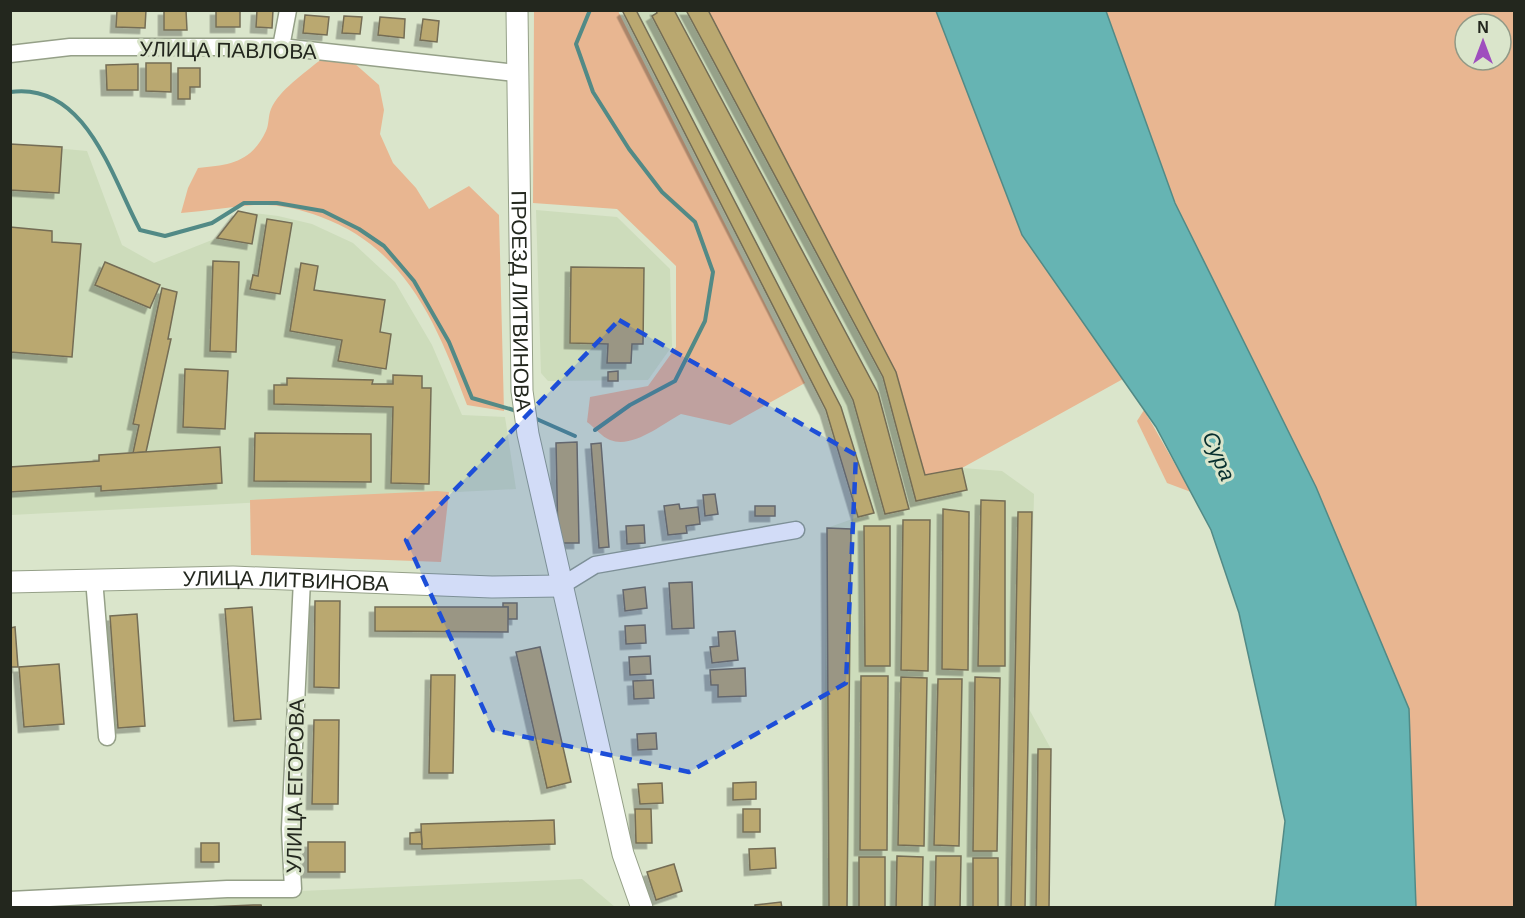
<svg xmlns="http://www.w3.org/2000/svg" width="1525" height="918" font-family="Arial,sans-serif">
	<style>
		.built { fill: #cddcbb }
		.green { fill: #e8b691; fill-rule: evenodd }
		.water { fill: #66b4b3; stroke: #528a86; stroke-width: 1.5 }
		.lines { fill: none; stroke-linecap: round; stroke-linejoin: round }
		.stream { stroke: #528a86; stroke-width: 4 }
		.building { fill: #baa870; stroke: #746d55; stroke-width: 1.5; filter: url(#shadow) }
		.minor-casing { stroke: #95a088; stroke-width: 19 }
		.major-casing { stroke: #95a088; stroke-width: 23 }
		.minor { stroke: #fff; stroke-width: 16 }
		.major { stroke: #fff; stroke-width: 21 }
		.marked { fill: #1d4ed8; fill-opacity: 0.2; stroke: #1d4ed8; stroke-width: 4.5; stroke-dasharray: 12 8; stroke-linejoin: round }
		.labels { text-anchor: middle; dominant-baseline: central; stroke-width: 6; stroke-linejoin: round; paint-order: stroke }
		.street-label { font-size: 21px; fill: #23271e; stroke: #dae5cb }
		.water-label { font-size: 22px; font-style: italic; fill: #072f2f; stroke: #dae5cb }
	</style>
	<defs>
		<filter id="shadow"><feDropShadow dx="-5.5" dy="5.5" stdDeviation="0" flood-color="#0004"/></filter>
	</defs>
	<rect width="100%" height="100%" fill="#dae5cb"/>
	<g class="built">
		<path d="M625 10 708 11 896 372 925 475 962 468 1002 471 1034 494 1029 709 1051 749 1049 907H822L827 528 858 517 826 410 623 12Z"/>
		<path d="M11 144 87 151 122 245 154 263 217 238 238 211 278 216 312 224 353 243 395 282 432 345 462 415 505 417 516 489 11 515Z"/>
		<path d="M536 210 617 217 670 269 672 346 648 380 548 381 541 373Z"/>
		<path d="M582 879 615 907 11 908 93 900Z"/>
	</g>
	<g class="green">
		<path d="M534 11H618L805 383 730 425 681 414C662 424 633 449 610 440 602 437 594 427 587 422L590 397 648 386 676 347V266L617 209 533 203Z"/>
		<path d="M708 11H936L1022 235 1123 379 962 468 925 475 896 372Z"/>
		<path d="M1106 11H1514V907H1416L1409 709 1175 203ZM1465 24H1501V60H1465Z"/>
		<path d="M320 60 354 63 379 85 384 110 380 134 393 163 416 188 429 209 469 186 499 215 504 411 467 405C438 326 406 248 321 217 300 209 276 204 254 205 230 207 205 211 181 213L188 188 198 168C229 165 251 163 266 131 269 125 268 116 271 109 279 90 305 73 320 60Z"/>
		<path d="M1144 410 1191 492 1167 483 1137 421Z"/>
		<path d="M437 491 449 492 441 562 251 555 250 500Z"/>
	</g>
	<path class="water" d="M936 11H1106L1175 203 1316 487 1409 709 1416 907H1275L1285 821 1239 613 1211 530 1156 427 1022 235Z"/>
	<g class="lines">
		<g class="stream">
			<path d="M590 10 576 44 593 92 629 149 662 192 695 222 713 272 705 321 675 381 630 405 595 430"/>
			<path d="M10 92C86 81 112 178 140 230L165 236 212 223 244 203H277L323 211 359 229 384 246 414 281 449 342 472 398 517 411"/>
			<path d="M532 417 575 436"/>
		</g>
	</g>
	<g class="building">
		<path d="M117 10H146L145 28 116 27Z"/>
		<path d="M164 10H186L187 30H164Z"/>
		<rect x="216" y="10" width="24" height="17"/>
		<path d="M257 10H273L272 28 256 27Z"/>
		<path d="M625 10H636L841 407 874 513 858 517 826 410 623 12Z"/>
		<path d="M656 10H674L878 393 909 509 885 514 853 400 652 16 657 13Z"/>
		<path d="M686 10H708L896 372 925 475 962 468 967 490 916 501 883 377Z"/>
		<path d="M305 15 329 17 327 35 303 33Z"/>
		<path d="M344 16 362 17 360 34 342 33Z"/>
		<path d="M380 17 405 19 404 38 378 35Z"/>
		<path d="M423 19 439 21 437 42 420 40Z"/>
		<path d="M146 63H171V92L146 91Z"/>
		<path d="M138 64V90H107L106 65Z"/>
		<path d="M178 68H200V87H190V99H178Z"/>
		<path d="M10 144 62 147 59 193 10 190Z"/>
		<path d="M238 211 257 215 252 244 217 238Z"/>
		<path d="M267 219 292 223 280 294 250 289 253 275 258 276Z"/>
		<path d="M10 227 52 231V242L81 244 72 357 10 352Z"/>
		<path d="M213 261 239 262 236 352 210 351Z"/>
		<path d="M105 262 160 285 150 308 95 285Z"/>
		<path d="M301 263 318 266 314 290 385 300 380 332 391 334 386 369 338 361 342 340 290 331Z"/>
		<path d="M571 267 644 268 643 344H632L631 363H607L608 344 570 343Z"/>
		<path d="M162 288 177 292 168 339H171L146 452 133 453 139 425 133 424Z"/>
		<path d="M185 369 228 371 225 429 183 427Z"/>
		<path d="M618 371V381H608V372Z"/>
		<path d="M393 375 422 376V388H431L429 484 391 483 393 407 274 404V385H287V378L373 380 372 384H393Z"/>
		<path d="M255 433 371 434V482L254 481Z"/>
		<path d="M577 442 579 543H558L556 443Z"/>
		<path d="M601 443 609 547 599 548 591 444Z"/>
		<path d="M220 447 222 483 101 491V486L10 492V467L99 461V455Z"/>
		<path d="M715 494 718 514 705 516 703 495Z"/>
		<path d="M981 500 1005 501V666H978Z"/>
		<path d="M679 504 680 509 698 507 700 524 686 526 687 533 668 535 664 506Z"/>
		<rect x="755" y="506" width="20" height="10"/>
		<path d="M943 509 969 512 968 670 942 669Z"/>
		<path d="M1018 512H1032L1025 908H1011Z"/>
		<path d="M903 520H930L928 671 901 670Z"/>
		<path d="M644 525 645 543 627 544 626 526Z"/>
		<path d="M864 526H890V666H865Z"/>
		<path d="M827 528 851 529 847 908H829Z"/>
		<path d="M692 582 694 628 672 629 669 583Z"/>
		<path d="M645 587 647 608 625 611 623 590Z"/>
		<path d="M315 601H340L339 688 314 687Z"/>
		<path d="M503 603H517V619H508V607H503Z"/>
		<path d="M252 607 261 719 234 721 225 609Z"/>
		<path d="M375 607H508V632L375 631Z"/>
		<path d="M137 614 145 726 118 728 110 616Z"/>
		<path d="M645 625 646 643 626 644 625 626Z"/>
		<path d="M15 627 18 667H10V628Z"/>
		<path d="M735 631 738 660 712 663 710 647 719 646 718 632Z"/>
		<path d="M540 647 571 782 547 788 516 652Z"/>
		<path d="M650 656 651 674 630 675 629 657Z"/>
		<path d="M59 664 64 724 24 727 19 667Z"/>
		<path d="M745 668 746 696 718 697V685H711L710 670Z"/>
		<path d="M431 675H455L453 773H429Z"/>
		<path d="M861 676H888L887 850H860Z"/>
		<path d="M901 677 927 678 924 846 898 845Z"/>
		<path d="M975 677 1000 678 997 851H973Z"/>
		<path d="M938 679H962L959 846 934 845Z"/>
		<path d="M653 680 654 698 634 699 633 681Z"/>
		<path d="M314 720H339L338 804H312Z"/>
		<path d="M656 733 657 749 638 750 637 734Z"/>
		<path d="M1038 749H1051L1049 908H1036Z"/>
		<path d="M756 782V799L733 800V783Z"/>
		<path d="M662 783 663 803 640 804 638 784Z"/>
		<path d="M635 809H651L652 843H636Z"/>
		<rect x="743" y="809" width="17" height="23"/>
		<path d="M554 820 555 844 422 849 421 824Z"/>
		<path d="M421 832 422 844H410V833Z"/>
		<rect x="308" y="842" width="37" height="30"/>
		<rect x="201" y="843" width="18" height="19"/>
		<path d="M775 848 776 868 750 870 749 849Z"/>
		<path d="M897 856 923 857 922 908H896Z"/>
		<path d="M936 856H961L960 908H935Z"/>
		<rect x="859" y="857" width="26" height="51"/>
		<rect x="973" y="858" width="25" height="50"/>
		<path d="M674 864 682 891 656 900 647 872Z"/>
		<path d="M781 902 782 908H755V905Z"/>
		<path d="M253 905H261L262 908H184Z"/>
	</g>
	<g class="lines">
		<defs>
			<g id="minor">
				<path d="M281 47 288 10"/>
				<path d="M10 54 70 47H281L516 73"/>
				<path d="M94 579 107 737"/>
				<path d="M561 586 595 565 796 530"/>
				<path d="M10 900 227 889H293L290 829 302 580"/>
			</g>
			<g id="major">
				<path id="s1" d="M517 10 522 391 528 434 623 854 642 908"/>
				<path id="s2" d="M10 582 233 577 492 587 561 586"/>
			</g>
		</defs>
		<use href="#minor" class="minor-casing"/>
		<use href="#major" class="major-casing"/>
		<use href="#minor" class="minor"/>
		<use href="#major" class="major"/>
	</g>
	<path class="marked" d="M619 320 856 455 846 683 689 772 493 730 406 540Z"/>
	<g class="labels">
		<g class="street-label">
			<text transform="translate(228 50) rotate(1)">УЛИЦА ПАВЛОВА</text>
			<text stroke="none"><textPath href="#s1" startOffset="291">ПРОЕЗД ЛИТВИНОВА</textPath></text>
			<text stroke="none"><textPath href="#s2" startOffset="276">УЛИЦА ЛИТВИНОВА</textPath></text>
			<text transform="translate(295 786) rotate(-89)">УЛИЦА ЕГОРОВА</text>
		</g>
		<g class="water-label">
			<text transform="translate(1219 456) rotate(67)">Сура</text>
		</g>
	</g>
	<rect width="1525" height="918" fill="none" stroke="#23271e" stroke-width="24"/>
	<g transform="translate(1483 42)"><circle r="28" fill="#dae5cb" stroke="#919986" stroke-width="1.5"/>
	<path d="M0-4.5L10 22L0 15L-10 22Z" fill="#9f4ebe"/>
	<text y="-9" font-size="16" font-weight="bold" text-anchor="middle" fill="#23271e">N</text>
	</g>
</svg>
